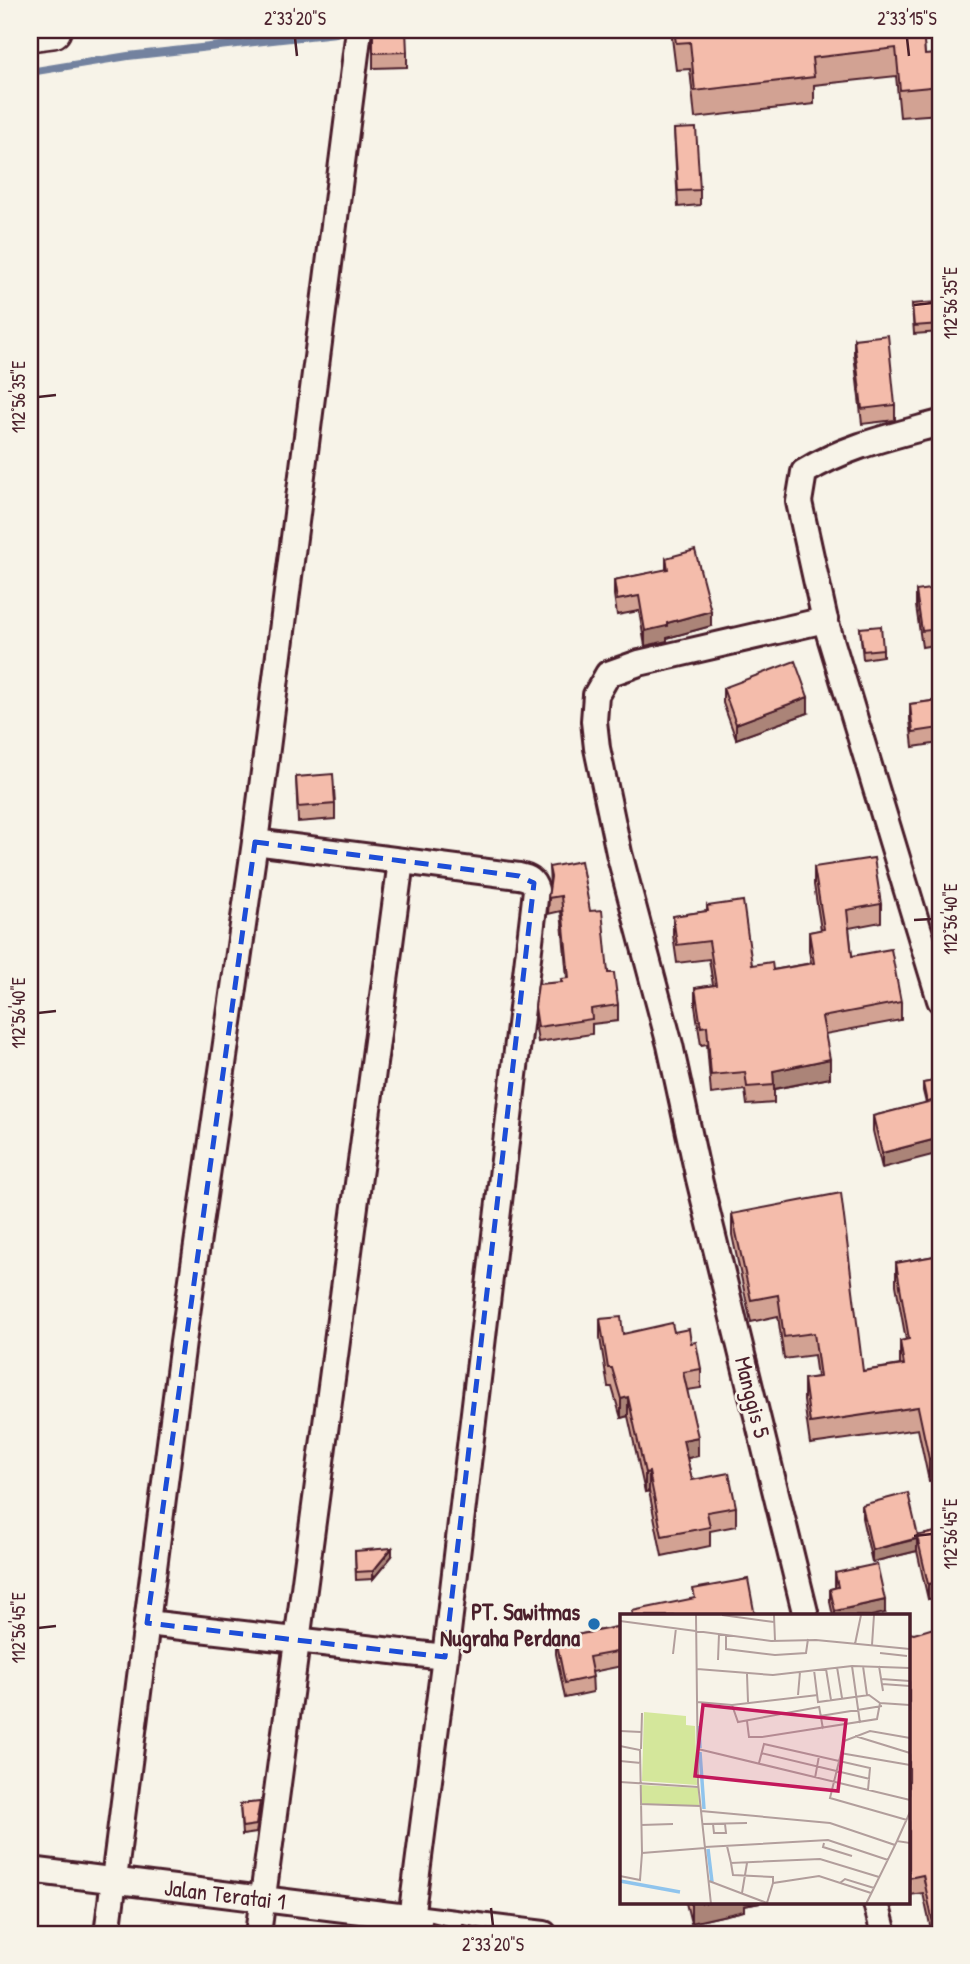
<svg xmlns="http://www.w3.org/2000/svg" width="970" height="1964" font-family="'Patrick Hand',sans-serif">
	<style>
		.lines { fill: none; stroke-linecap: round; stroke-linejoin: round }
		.stream { stroke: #73829f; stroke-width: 8 }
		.street-casing { stroke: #4a1f2b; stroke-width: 30 }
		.secondary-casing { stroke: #4a1f2b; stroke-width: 40 }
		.street { stroke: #f7f3e8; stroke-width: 24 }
		.secondary { stroke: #f7f3e8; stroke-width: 35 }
		.wall { fill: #d2a293; stroke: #4a1f2b; stroke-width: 2 }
		.shaded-wall { fill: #ab8478; stroke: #4a1f2b; stroke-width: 2 }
		.building { fill: #f4bcab; stroke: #4a1f2b; stroke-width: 2 }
		.marked { fill: none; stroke: #1d4ed8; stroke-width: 5; stroke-dasharray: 14 9; stroke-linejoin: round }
		.ticks { fill: none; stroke: #4a1f2b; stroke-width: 2.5 }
		.poi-dot { fill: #1f6fb2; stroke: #f7f3e8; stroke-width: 2.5 }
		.labels { text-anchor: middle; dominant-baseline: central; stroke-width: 5; stroke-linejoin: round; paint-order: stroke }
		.street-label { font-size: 23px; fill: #4a1f2b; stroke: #f7f3e8 }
		.poi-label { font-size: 23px; font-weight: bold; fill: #4a1f2b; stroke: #f7f3e8; text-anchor: end }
		.inset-river { fill: none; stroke: #8fc4ed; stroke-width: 3.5 }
		.inset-road { fill: none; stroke: #b29e9c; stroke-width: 2 }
		.view { fill: #c2185b; fill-opacity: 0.15; stroke: #c2185b; stroke-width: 3.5 }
		.inset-edge { fill: none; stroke: #4a1f2b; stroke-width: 3.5 }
		.neatline { fill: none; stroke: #4a1f2b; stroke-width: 2.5 }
		.ticks-label { font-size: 18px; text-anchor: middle; fill: #4a1f2b }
	</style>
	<rect width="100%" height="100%" fill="#f7f3e8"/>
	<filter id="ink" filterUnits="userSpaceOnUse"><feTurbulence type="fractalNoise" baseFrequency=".0143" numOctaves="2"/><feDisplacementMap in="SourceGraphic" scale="14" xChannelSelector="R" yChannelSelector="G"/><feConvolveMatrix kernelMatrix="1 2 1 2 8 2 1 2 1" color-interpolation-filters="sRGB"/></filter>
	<g filter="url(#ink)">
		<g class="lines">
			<path class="stream" d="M30 72 128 56 336 33"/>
			<defs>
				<g id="street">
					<path d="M940 423C893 436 846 446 804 472L799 502 825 620 940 1000"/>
					<path d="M255 842 519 876C529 878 533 880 536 890L445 1657 409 1934"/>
					<path d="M806 1616 699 1179 670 1045 619 853 597 748 594 721 596 695 608 674 639 663 825 620"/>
					<path d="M147 1623 445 1657"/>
					<path d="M30 1870 544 1934"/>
					<path d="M876 1903 884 1934"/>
					<path d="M107 1934 183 1342 255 842 359 30"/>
					<path d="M258 1934 401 861"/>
				</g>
				<path id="secondary" d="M30 33 53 30"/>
			</defs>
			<use href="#street" class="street-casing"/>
			<use href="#secondary" class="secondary-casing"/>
			<use href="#street" class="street"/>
			<use href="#secondary" class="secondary"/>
		</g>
		<g class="wall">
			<path d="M373 30 407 52V67L373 68Z"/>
			<path d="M671 30H923L925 55 940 54V114L900 117 896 76 814 85V104L695 118 690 69 676 70Z"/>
			<path d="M674 129 700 190V205L678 207Z"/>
			<path d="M912 304 940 324V332L914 334Z"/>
			<path d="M854 339 895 405V420L862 424 854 354Z"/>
			<path d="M666 558 711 626 667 638V641L645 646 639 611 617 615 614 595V580L666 570Z"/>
			<path d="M916 591 940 618V644L922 647 916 606Z"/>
			<path d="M860 628 883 649V656L863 659Z"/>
			<path d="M723 688 808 713 736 739 723 703Z"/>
			<path d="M940 700V743L913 747 910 720V704Z"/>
			<path d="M296 777 335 804V819L298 822Z"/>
			<path d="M549 867 590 911 618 1005V1021L592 1024V1034L538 1042 535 1022V1007L561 982 567 978 561 911 548 914 550 886Z"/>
			<path d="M814 867 881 904V922L849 928 852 956 901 1002V1020L825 1034 830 1078 774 1089V1103L747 1105 745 1090 711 1094 707 1044 701 1045 695 1006V988L713 985 709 959 677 963 673 935V916L707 911V906L752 965 773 970 811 963 809 950V932L821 930 814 885Z"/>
			<path d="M940 1080V1110H938L882 1168 873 1131V1116L926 1103 923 1091V1083Z"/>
			<path d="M732 1214 863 1371 900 1365V1341L906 1340 896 1285V1263L940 1255V1478L929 1481 918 1429 810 1444 804 1401V1379L817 1377 814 1355 784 1359 778 1316 751 1322 732 1235Z"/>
			<path d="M600 1319 623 1334 674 1332 691 1343 701 1369V1388L687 1390 698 1456 687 1458 692 1480 736 1507V1526L710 1531V1546L662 1556 649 1491 645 1492 628 1416 621 1418 612 1387H608L600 1338Z"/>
			<path d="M862 1505 918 1536 940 1531V1597L928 1599 917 1551 872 1562 862 1518Z"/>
			<path d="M355 1551 392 1556 373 1579 356 1580Z"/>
			<path d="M835 1573 885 1613 871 1616H833L830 1602V1589L835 1588Z"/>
			<path d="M622 1626V1666L592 1672 593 1692 565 1698 556 1654V1639Z"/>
			<path d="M909 1633 940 1934H932L923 1893 909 1895Z"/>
			<path d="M240 1804 260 1810 256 1833 242 1835Z"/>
			<path d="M686 1903H760L744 1906V1911L691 1923Z"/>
		</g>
		<g class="shaded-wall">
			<path d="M711 611V626L667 638V641L645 646V631L667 623Z"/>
			<path d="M808 697V713L736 739V724Z"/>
			<path d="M830 1059V1078L774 1089 773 1071Z"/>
			<path d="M940 1138V1153L882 1168V1153Z"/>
			<path d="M628 1397V1416L621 1418V1399Z"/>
			<path d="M698 1437V1456L683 1459V1440Z"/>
			<path d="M940 1456V1478L929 1481V1459Z"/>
			<path d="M649 1472V1491L645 1492V1473Z"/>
			<path d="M917 1539V1551L872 1562V1550Z"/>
			<path d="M392 1548V1556L373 1579V1571Z"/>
			<path d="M940 1582V1597L928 1599V1584Z"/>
			<path d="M885 1600V1613L871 1616H835V1611Z"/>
			<path d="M691 1903H760L744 1906V1911L691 1923Z"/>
			<path d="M940 1921V1934H933V1923Z"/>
		</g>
		<g class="building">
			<path d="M373 30H406L407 52 373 53Z"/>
			<path d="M674 30H923L925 55 940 54V86L900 90 896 48 812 58 814 77 695 91 690 42 676 43Z"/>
			<path d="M696 128 700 190 678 191 674 129Z"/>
			<path d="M938 302 940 324 914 326 912 304Z"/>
			<path d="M888 335 895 405 862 409 854 339Z"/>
			<path d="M695 550 711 611 667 623V626L645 631 639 596 617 600 614 580 668 569 666 558Z"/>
			<path d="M936 588 940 618V629L922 631 916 591Z"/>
			<path d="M881 626 883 649 863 651 860 628Z"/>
			<path d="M795 661 808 697 736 724 723 688Z"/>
			<path d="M940 700V728L913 732 910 704Z"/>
			<path d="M333 774 335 804 298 807 296 777Z"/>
			<path d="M874 858 881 904 847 910 852 956 891 949 901 1002 822 1017 830 1059 773 1071 774 1085 747 1087 745 1072 711 1075 707 1026 701 1027 695 988 716 985 709 941 677 945 673 916 708 911 707 906 743 901 752 965 772 962 773 970 814 963 809 932 824 929 814 867Z"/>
			<path d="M581 861 590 911 602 910 608 973H614L618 1005 591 1009 592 1019 538 1027 535 1007 538 984 562 982 561 979 569 978 561 896 548 898 551 877 549 867Z"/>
			<path d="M940 1080V1102L937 1103 936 1100 927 1103 923 1083Z"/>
			<path d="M936 1100 940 1118V1138L882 1153 873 1116Z"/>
			<path d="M841 1193 863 1371 904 1365 900 1341 909 1339 896 1263 940 1255V1456L929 1459 918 1407 810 1423 804 1379 820 1377 814 1333 784 1337 778 1295 751 1300 732 1214Z"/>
			<path d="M621 1317 623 1334 672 1323 674 1332 689 1329 691 1343 696 1342 701 1369 683 1372 698 1437 683 1440 692 1480 729 1473 736 1507 707 1512 710 1527 662 1536 649 1472 645 1473 628 1397 621 1399 612 1368H608L600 1319Z"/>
			<path d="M908 1493 918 1536H917L918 1538 872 1550 862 1505Z"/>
			<path d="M940 1531V1582L928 1584 917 1536Z"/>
			<path d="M392 1548 373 1571 356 1572 355 1551Z"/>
			<path d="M877 1564 885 1600 835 1611 830 1589 838 1587 835 1573Z"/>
			<path d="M748 1579 755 1616H633L632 1611 695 1598 693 1589Z"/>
			<path d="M622 1626V1651L589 1657 593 1677 565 1683 556 1639Z"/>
			<path d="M940 1626V1921L933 1923 923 1875 909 1878V1633L914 1634Z"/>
			<path d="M260 1802 256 1825 242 1827 240 1804Z"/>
			<path d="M432 1922 462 1930 463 1925 499 1932 498 1934H429Z"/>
		</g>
	</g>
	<path class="marked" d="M255 842 519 876 534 883 445 1657 147 1623Z"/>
	<path class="ticks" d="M295 38 297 56M907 38 909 56M914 305 932 303M38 397 56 395M914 920 932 919M38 1013 56 1011M914 1536 932 1534M38 1628 56 1626M491 1908 493 1926"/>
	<circle class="poi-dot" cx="594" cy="1624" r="7"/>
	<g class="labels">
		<g class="street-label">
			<text transform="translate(753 1397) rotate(76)">Manggis 5</text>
			<text transform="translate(225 1894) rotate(7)">Jalan Teratai 1</text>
		</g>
		<g class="poi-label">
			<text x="580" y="1611">PT. Sawitmas<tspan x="580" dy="26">Nugraha Perdana</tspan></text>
		</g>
	</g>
	<g transform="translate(620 1614)">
		<rect width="290" height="290" fill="#f7f3e8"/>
		<path d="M24 98 66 102V111L75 112 77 171 22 167ZM21 171 78 174 79 191H21Z" fill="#d4e79b"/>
		<path class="inset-river" d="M79 112 80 134M80 138 84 195M88 235 92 268M0 267 60 278"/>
		<path class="inset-road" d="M76 1 78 169 91 290M102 1 154 8M154 1 155 27M0 7 151 27 196 26 290 35M106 21V35L155 41 186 39 188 25M235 30 241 1M252 31 254 1M260 39 287 42M53 40 56 14M98 46 99 20M232 52 240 109M243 52 247 81M259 52 263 77M217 53 222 84M77 55 153 61 232 52 290 54M206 55 211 86M194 56 198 88 249 81 260 89 290 91M127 60 128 88M261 65 290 67M262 70 290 72M178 81 180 58M77 88 112 91 198 81M112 91 118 108 199 93M199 92 203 115M200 102 262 92M127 107 129 123H142L257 105 260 89M0 117 21 118M235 122 290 139M0 132 20 136 22 239 20 266 0 262M21 135 22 99M78 135 290 186M141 139 250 165M220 139 290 151M0 147 21 149M139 149 144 130 250 154 248 176M195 164 199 142M0 168 78 173M20 190 81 192M81 197 210 209 275 231M287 206 210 184 224 127 250 117 290 124M83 210 127 209M93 210 94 219H106L105 210M21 211 53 210M277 227 290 198M204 229 203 233 232 242M107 232 111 249 200 245 259 263M85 233 208 226 268 246M22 239 85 234M111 249 113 261 153 263V269L199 262 251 279M89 267 147 289 153 269M220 269 225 265 254 274M122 279 127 249M246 290 277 227 290 229"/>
		<path class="view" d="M83 91 226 106 218 177 75 162Z"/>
		<rect width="290" height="290" class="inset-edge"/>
	</g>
	<rect width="970" height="1964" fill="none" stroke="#f7f3e8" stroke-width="77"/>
	<rect x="38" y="38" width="894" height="1888" class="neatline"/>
	<g class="ticks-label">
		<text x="295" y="25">2°33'20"S</text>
		<text x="907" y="25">2°33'15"S</text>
		<text transform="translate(951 303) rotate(-90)" y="6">112°56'35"E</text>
		<text transform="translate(19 397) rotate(-90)" y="6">112°56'35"E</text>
		<text transform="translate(951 919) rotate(-90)" y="6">112°56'40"E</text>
		<text transform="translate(19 1013) rotate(-90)" y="6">112°56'40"E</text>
		<text transform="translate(951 1534) rotate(-90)" y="6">112°56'45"E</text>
		<text transform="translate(19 1628) rotate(-90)" y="6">112°56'45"E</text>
		<text x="493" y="1951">2°33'20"S</text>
	</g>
</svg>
